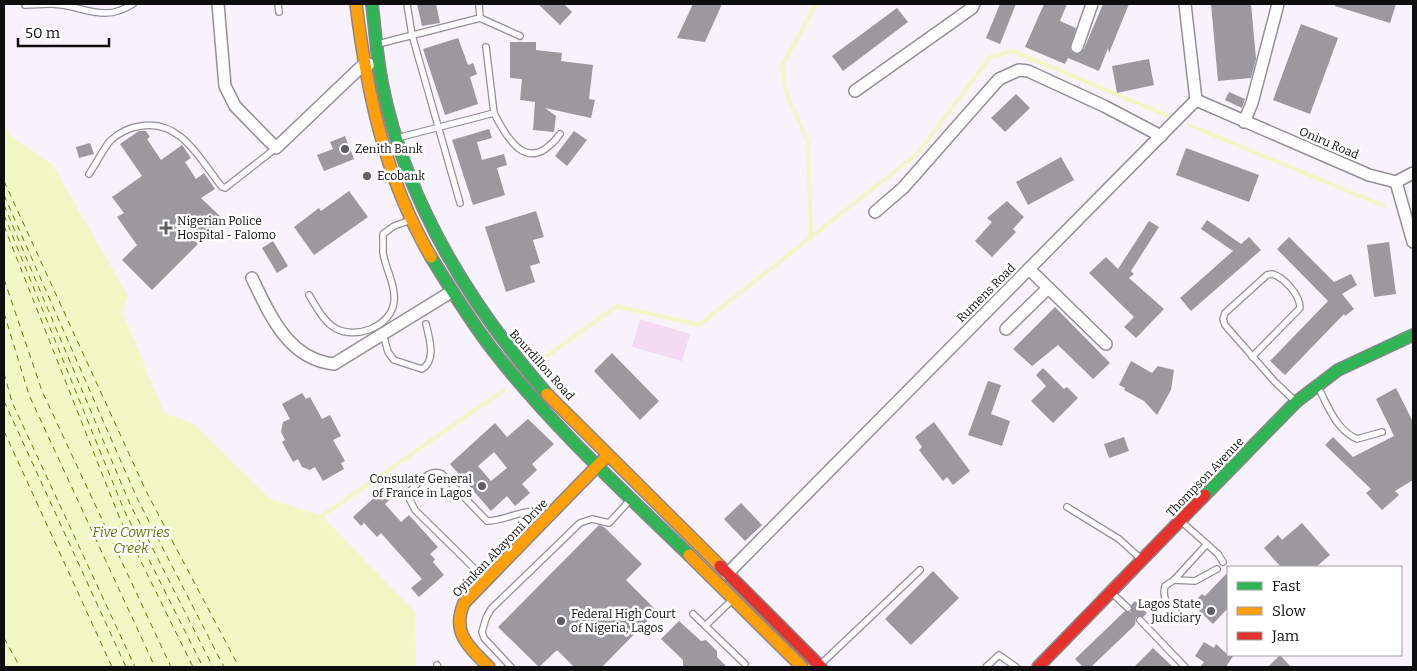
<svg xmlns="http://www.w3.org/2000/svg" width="1417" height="671" font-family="Bitter,serif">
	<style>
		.pitch { fill: #f5daf4 }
		.water { fill: #f1f8c5 }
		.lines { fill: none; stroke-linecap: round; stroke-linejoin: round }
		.stream { stroke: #f1f8c5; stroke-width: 4 }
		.ferry { stroke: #647c0e; stroke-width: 1; stroke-dasharray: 6 5; stroke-linecap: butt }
		.building { fill: #9b989e; fill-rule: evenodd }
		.lane-casing { stroke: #939195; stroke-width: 8 }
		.street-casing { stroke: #939195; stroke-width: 14 }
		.fast-casing { stroke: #8a878b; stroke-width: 14 }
		.slow-casing { stroke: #8a878b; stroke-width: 14 }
		.jam-casing { stroke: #8a878b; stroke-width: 14 }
		.lane { stroke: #fefdfe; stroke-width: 5.5 }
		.street { stroke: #fefdfe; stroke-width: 11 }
		.fast { stroke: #30b455; stroke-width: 11 }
		.slow { stroke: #ff9f0a; stroke-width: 11 }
		.jam { stroke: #e5322d; stroke-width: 11 }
		.poi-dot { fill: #605e61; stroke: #fff; stroke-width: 2 }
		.labels { text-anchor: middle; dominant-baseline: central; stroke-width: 5; stroke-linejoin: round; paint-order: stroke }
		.street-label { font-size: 12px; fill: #0e0e0e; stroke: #fff }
		.poi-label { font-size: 12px; fill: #0e0e0e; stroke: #fff; text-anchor: start }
		.water-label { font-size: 14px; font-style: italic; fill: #647c0e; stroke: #fff }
	</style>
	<rect width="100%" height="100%" fill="#f7f2fb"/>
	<path class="pitch" d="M640 319 690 334 682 361 632 347Z"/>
	<path class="water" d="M4 124 12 137 52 164 128 296 123 313 164 413 194 424 270 499 322 516 415 612 416 667H4Z"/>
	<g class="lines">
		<g class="stream">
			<path d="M1189 125 1384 206"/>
			<path d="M811 237 808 142 786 92 782 66 816 4"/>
			<path d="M538 362 617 306 699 325 918 153 990 57 1013 51 1166 115"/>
			<path d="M322 516 504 390"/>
		</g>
		<g class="ferry">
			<path d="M4 181 147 493 239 667"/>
			<path d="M4 195 137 498 224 667"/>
			<path d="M4 205 130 504 213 667"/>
			<path d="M4 215 124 510 203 667"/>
			<path d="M4 226 120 519 193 667"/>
			<path d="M4 279 42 391 171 667"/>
			<path d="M4 313 29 395 155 667"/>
			<path d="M4 373 12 402 135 667"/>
			<path d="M4 401 126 667"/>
			<path d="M4 431 112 667"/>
			<path d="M4 638 20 667"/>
		</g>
	</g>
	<g class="building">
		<path d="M417 4H436L440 23 422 26Z"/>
		<path d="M538 4H564L572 12 560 25Z"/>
		<path d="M693 4H722L705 42 677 38Z"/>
		<path d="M1000 4H1016L1000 44 986 38Z"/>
		<path d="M1044 4H1067L1060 21 1076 28 1070 48 1072 52 1078 54 1084 49 1103 4H1129L1109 53 1108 48 1099 71 1068 58 1065 64 1025 47Z"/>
		<path d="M1211 4H1251L1256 59 1251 78 1218 81Z"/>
		<path d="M1335 4H1396L1390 23 1335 6Z"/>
		<path d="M897 8 908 22 843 71 832 56Z"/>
		<path d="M1301 24 1338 38 1310 114 1273 100Z"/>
		<path d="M458 38 468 65 473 63 477 74 470 77 478 104 445 115 423 49Z"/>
		<path d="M510 42H536V50L562 53 561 61 593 65 589 99 595 100 591 118 545 108 556 116 554 132 533 130 535 102 520 100 522 79 510 78Z"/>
		<path d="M1149 59 1154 85 1117 93 1112 66Z"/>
		<path d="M1229 92 1245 99 1242 108 1225 100Z"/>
		<path d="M1016 94 1030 108 1005 132 991 118Z"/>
		<path d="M489 129 492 138 477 142 482 160 504 154 507 165 497 168 505 195 473 205 452 140Z"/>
		<path d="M139 131H146L150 137 147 139 161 160 182 145 191 158 185 162 196 179 204 173 215 189 201 198 223 219 152 290 122 260 137 245 117 217 124 213 112 197 142 176 120 144Z"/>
		<path d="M574 131 587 140 567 166 555 156Z"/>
		<path d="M345 136 354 159 324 171 317 155 333 149 330 142Z"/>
		<path d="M90 143 94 154 79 158 76 147Z"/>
		<path d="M1186 148 1259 175 1249 202 1176 175Z"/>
		<path d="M1061 157 1074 180 1028 205 1016 182Z"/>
		<path d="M349 191 368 217 314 255 294 227 319 208 321 211Z"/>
		<path d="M1007 201 1024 217 1013 229 1016 232 992 257 975 241 992 222 987 218Z"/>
		<path d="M536 211 544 237 533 240 540 263 530 266 535 282 506 292 485 227Z"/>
		<path d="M1207 220 1241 244 1249 237 1261 250 1191 311 1180 298 1233 251 1201 229Z"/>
		<path d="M1149 221 1159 227 1131 271 1134 274 1129 278 1164 309 1136 338 1124 327 1134 317 1089 273 1106 257 1118 269Z"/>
		<path d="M1289 237 1334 282 1351 274 1357 285 1342 294 1354 309 1345 316 1344 314 1285 375 1270 361 1328 301 1277 249Z"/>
		<path d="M273 241 288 266 277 273 262 248Z"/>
		<path d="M1389 242 1396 294 1374 297 1367 245Z"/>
		<path d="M1055 307 1110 363 1093 379 1058 345 1032 366 1013 349Z"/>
		<path d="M612 353 659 401 640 420 594 371Z"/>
		<path d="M1131 361 1152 373 1158 366 1174 370 1171 390 1157 415 1144 401 1124 390 1125 388 1119 385Z"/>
		<path d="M1043 368 1064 389 1067 387 1078 398 1053 423 1031 401 1046 386 1036 375Z"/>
		<path d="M988 381 1001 385 991 414 1010 421 1002 446 968 435Z"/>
		<path d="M1396 388 1413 422V480L1395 491 1399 495 1382 510 1366 493 1371 489 1325 445 1333 437 1353 457 1394 436 1376 399Z"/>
		<path d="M302 393 306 399 310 397 322 419 330 415 341 436 333 440 345 461 341 463 344 469 323 481 315 467 310 470 302 467 298 459 293 462 282 442 285 440 281 432 283 422 290 419 282 404Z"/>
		<path d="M528 419 554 444 532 464 537 470 522 484 530 493 515 506 507 496 491 511 450 464 495 423 507 437ZM494 452 507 468 491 481 478 466Z"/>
		<path d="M934 422 970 471 953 485 947 477 943 481 925 458 919 450 922 447 915 437Z"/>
		<path d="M1124 437 1129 451 1109 458 1104 444Z"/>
		<path d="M388 485 396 494 385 504 401 522 409 515 438 547 430 554 435 559 433 562 444 575 419 597 411 588 422 579 381 533 377 537 364 523 361 526 353 517Z"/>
		<path d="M741 503 762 525 745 541 724 519Z"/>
		<path d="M1302 523 1330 555 1316 567H1281L1264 548 1278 535 1282 540Z"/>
		<path d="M599 525 604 527 642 564 626 580 657 611 602 667H574L557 650 539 667 498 627Z"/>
		<path d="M933 571 959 598 911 645 885 619Z"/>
		<path d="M1228 572V608L1213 624 1192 604 1202 594 1205 596Z"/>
		<path d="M1135 601 1147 613 1143 617H1136L1135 625 1091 667H1083L1075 659 1125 611 1131 612V605Z"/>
		<path d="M679 621 701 641 706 640 717 651V657L727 667H683V660L661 639Z"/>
		<path d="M1204 642 1214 648 1216 644 1228 655 1233 656 1226 667H1200L1204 662 1195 656Z"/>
		<path d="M1153 648 1173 667H1134Z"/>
		<path d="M1280 655 1291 667H1268Z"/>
	</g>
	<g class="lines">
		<defs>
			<g id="lane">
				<path d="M52 4C83 5 102 24 133 4"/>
				<path d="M278 4 279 12"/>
				<path d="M407 4 412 35 460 203"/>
				<path d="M479 4 480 18"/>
				<path d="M25 5 50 4"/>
				<path d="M378 44 480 18 520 36"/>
				<path d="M486 47 494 113"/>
				<path d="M397 138 494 113C510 145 530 174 560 134"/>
				<path d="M89 174C96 164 102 151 110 141 118 133 130 127 141 126 181 119 200 160 222 187L225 188 276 148"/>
				<path d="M309 295C316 306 323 321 335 328 355 340 391 327 394 302 396 286 386 270 383 253 383 247 383 240 383 234L394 226 411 220"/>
				<path d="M383 334 388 352 394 360 422 369C437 360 429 338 426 324"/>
				<path d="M1252 357 1300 308C1300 295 1284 277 1272 274L1267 275 1225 313 1223 319 1225 325 1275 382 1295 401"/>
				<path d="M1318 387C1328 406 1336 430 1357 439L1382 432"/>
				<path d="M1067 507 1119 539 1141 559"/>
				<path d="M1182 522 1218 554 1223 562"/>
				<path d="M486 580 415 510 410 500V491C420 482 429 468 442 474L487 521C504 521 518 511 536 511"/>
				<path d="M1174 580 1207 544"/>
				<path d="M1113 594 1128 608"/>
				<path d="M693 614 745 664"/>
				<path d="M1181 617C1171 607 1161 601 1165 586L1174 580 1195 581 1217 569"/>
				<path d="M1140 620 1185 667"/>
				<path d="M706 625 732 600"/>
				<path d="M821 664 920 570"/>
				<path d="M437 665 438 667"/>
				<path d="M511 667 484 638 482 632 486 618 491 609 580 523 592 519 609 523 630 500"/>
				<path d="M986 667 999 655 1016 667"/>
			</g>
			<g id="street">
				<path d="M218 4 225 86 235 106 276 148 363 65 369 64"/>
				<path d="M1077 47 1092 4"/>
				<path d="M855 91 972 8 974 4"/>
				<path d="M1196 100 1369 175 1396 182 1413 242"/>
				<path d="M1244 122 1252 103 1278 4"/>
				<path d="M1396 182 1413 173"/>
				<path d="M875 212 903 188 999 79 1019 70 1028 71 1104 106 1161 136"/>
				<path d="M1029 269 1106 344"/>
				<path d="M252 278C270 315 288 359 334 364L451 292"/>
				<path d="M1006 329 1048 288"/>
				<path d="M727 574 1196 100 1185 4"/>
			</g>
			<g id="fast">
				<path d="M372 4C375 30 377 57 382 83 405 201 469 304 547 394"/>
				<path d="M431 257C450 288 469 319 492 349 550 424 621 489 689 555"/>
				<path d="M1205 495 1296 402 1338 370 1413 335"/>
			</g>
			<g id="slow">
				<path d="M356 4C367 93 385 178 431 257"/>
				<path d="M547 394 720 566"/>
				<path d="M689 555 802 667"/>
				<path d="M489 667C469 647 451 633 464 603L606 457"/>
			</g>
			<g id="jam">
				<path d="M720 566 821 667"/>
				<path d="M1038 667 1205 495"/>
			</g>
		</defs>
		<use href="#lane" class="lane-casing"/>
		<use href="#street" class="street-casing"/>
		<use href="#fast" class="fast-casing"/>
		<use href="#slow" class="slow-casing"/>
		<use href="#jam" class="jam-casing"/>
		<use href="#lane" class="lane"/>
		<use href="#street" class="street"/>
		<use href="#fast" class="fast"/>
		<use href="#slow" class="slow"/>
		<use href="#jam" class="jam"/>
	</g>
	<g class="poi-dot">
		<circle cx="345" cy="149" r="5"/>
		<circle cx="367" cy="176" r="5"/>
		<path d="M163.5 220.5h5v5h5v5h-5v5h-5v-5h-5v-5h5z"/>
		<circle cx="482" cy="486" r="5"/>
		<circle cx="1211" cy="611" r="5"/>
		<circle cx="561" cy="621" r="5"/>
	</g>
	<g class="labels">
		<g class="street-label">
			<text transform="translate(1329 143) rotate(23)">Oniru Road</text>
			<text transform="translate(986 293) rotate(-45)">Rumens Road</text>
			<text transform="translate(542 365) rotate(48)">Bourdillon Road</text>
			<text transform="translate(1205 477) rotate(-46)">Thompson Avenue</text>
			<text transform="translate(500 548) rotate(-46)">Oyinkan Abayomi Drive</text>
		</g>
		<g class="poi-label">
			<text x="355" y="149">Zenith Bank</text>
			<text x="377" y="176">Ecobank</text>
			<text x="177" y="221">Nigerian Police<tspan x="177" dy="14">Hospital - Falomo</tspan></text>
			<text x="472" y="479" text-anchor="end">Consulate General<tspan x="472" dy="14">of France in Lagos</tspan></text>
			<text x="1201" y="604" text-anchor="end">Lagos State<tspan x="1201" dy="14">Judiciary</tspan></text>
			<text x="571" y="614">Federal High Court<tspan x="571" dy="14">of Nigeria, Lagos</tspan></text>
		</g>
		<g class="water-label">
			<text x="131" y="532">Five Cowries<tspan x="131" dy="16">Creek</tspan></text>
		</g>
	</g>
	<rect width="1417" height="671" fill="none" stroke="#0e0e0e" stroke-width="10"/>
	<rect x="1227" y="566" width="175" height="90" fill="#ffffff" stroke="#9f9f9f"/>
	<rect x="1237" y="582" width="25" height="8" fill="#30b455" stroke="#9f9f9f"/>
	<text x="1272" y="591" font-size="15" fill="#0e0e0e">Fast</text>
	<rect x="1237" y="607" width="25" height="8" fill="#ff9f0a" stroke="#9f9f9f"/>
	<text x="1272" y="616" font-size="15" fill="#0e0e0e">Slow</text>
	<rect x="1237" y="632" width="25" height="8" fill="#e5322d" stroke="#9f9f9f"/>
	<text x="1272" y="641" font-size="15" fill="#0e0e0e">Jam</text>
	<path d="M18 38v8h91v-8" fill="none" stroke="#0e0e0e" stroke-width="2.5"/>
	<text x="25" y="38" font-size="15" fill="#0e0e0e" stroke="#ffffff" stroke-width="4" paint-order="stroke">50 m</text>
</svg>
